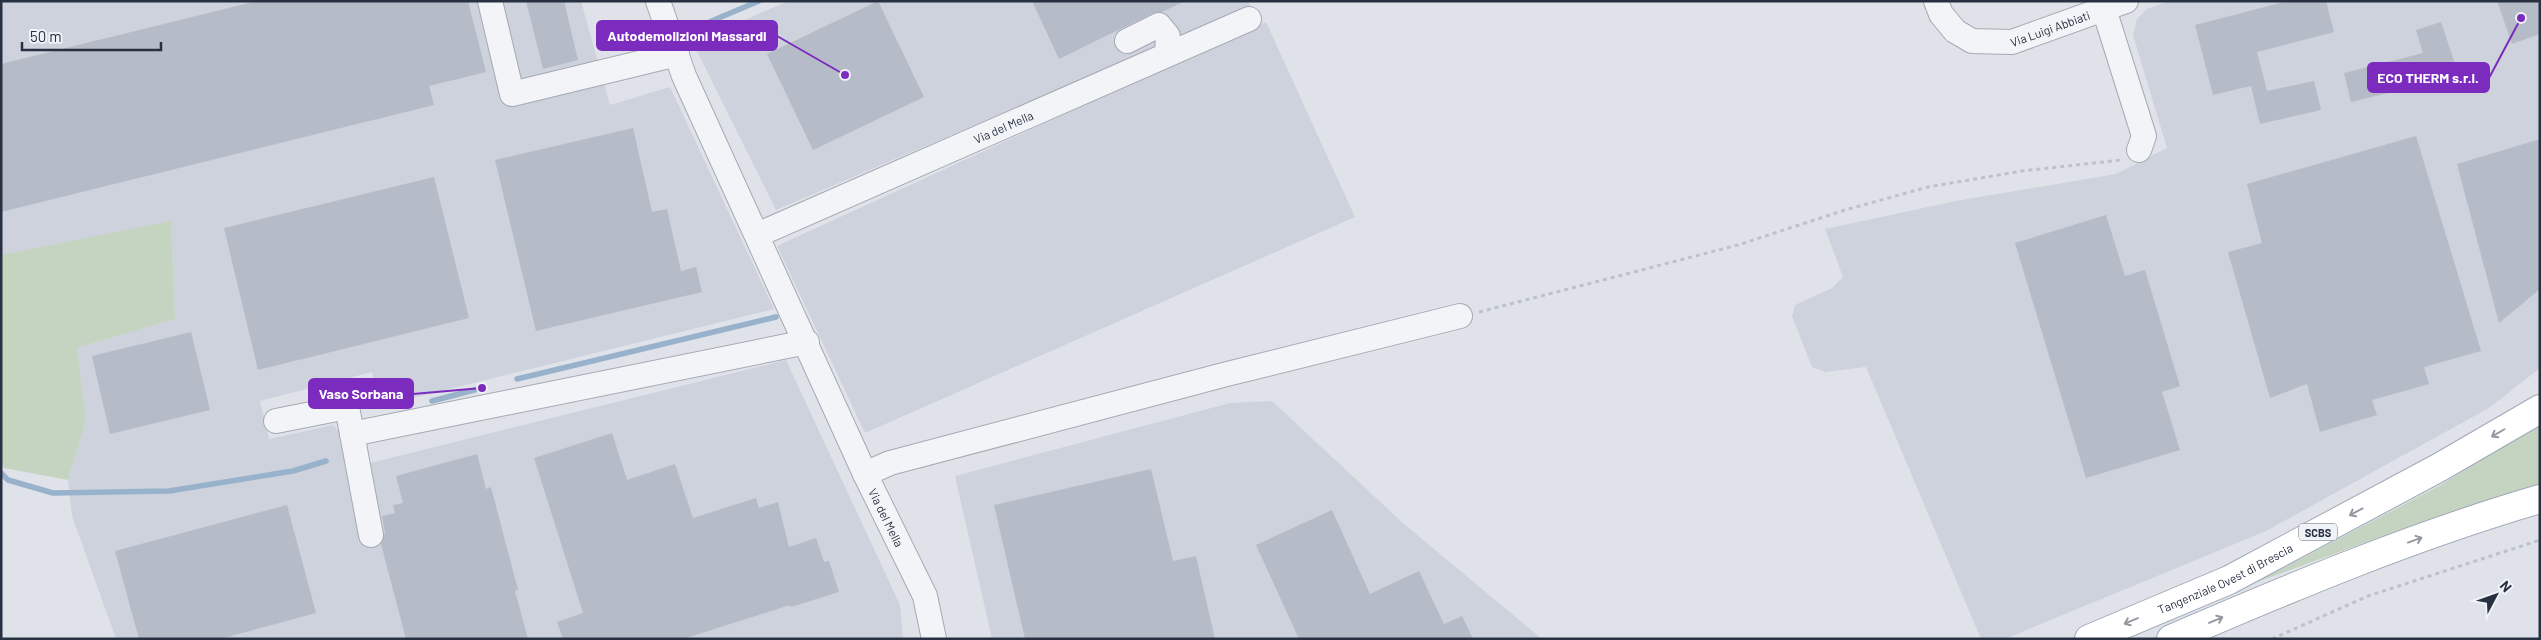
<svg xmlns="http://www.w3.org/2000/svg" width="2541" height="640" font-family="Barlow,sans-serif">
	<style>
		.built { fill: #cdd2dc }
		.green { fill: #c5d4c0 }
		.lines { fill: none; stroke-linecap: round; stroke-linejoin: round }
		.stream { stroke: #98b2cc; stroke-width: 5.5 }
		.building { fill: #b6bcc7 }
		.minor-casing { stroke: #a4aab4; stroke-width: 26 }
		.major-casing { stroke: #9ea8b6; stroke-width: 30 }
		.path { stroke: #bdc1c8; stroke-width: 3; stroke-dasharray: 4 4; stroke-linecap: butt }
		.minor { stroke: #f2f4f7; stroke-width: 24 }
		.major { stroke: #fff; stroke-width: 28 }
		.oneway { stroke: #9398a0 }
		.labels { text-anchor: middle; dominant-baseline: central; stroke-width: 4.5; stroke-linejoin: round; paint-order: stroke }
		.shield { fill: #eff2f7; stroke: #636b78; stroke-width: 1 }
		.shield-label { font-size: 11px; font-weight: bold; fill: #273142 }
		.street-label { font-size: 12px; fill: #273142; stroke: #eff2f7 }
		.leader { fill: none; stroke: #7b2cbf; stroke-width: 2 }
		.callout-dot { fill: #7b2cbf; stroke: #eff2f7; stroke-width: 2 }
		.callout { fill: #7b2cbf; stroke: #7b2cbf; stroke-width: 2 }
		.callout-label { font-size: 14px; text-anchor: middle; font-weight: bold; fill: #fff }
	</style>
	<rect width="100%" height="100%" fill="#dfe3e9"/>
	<g class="built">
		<path d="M1 1H581L610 105 670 87 774 309 380 406 372 372 260 401 269 439 333 425 370 463 786 360 900 605 903 639H116L72 516 68 480 86 420 77 348 175 319 171 222 1 255Z"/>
		<path d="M788 1H1248L1251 7 776 210 693 43Z"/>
		<path d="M2169 1H2540V368L2489 408 2266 531 2005 639H1981L1866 367 1825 372 1812 367 1792 316 1795 305 1832 288 1843 277 1825 229 1956 201 2116 174 2167 148 2133 35 2137 19 2147 9Z"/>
		<path d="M1266 22 1355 217 865 433 777 246Z"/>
		<path d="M1272 401 1403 523 1542 639H992L955 476 1230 403Z"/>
	</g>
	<g class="green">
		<path d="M171 221 175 319 77 348 86 420 68 480 4 468 1 461V255Z"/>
		<path d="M2540 424V488L2399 530 2257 582 2439 486Z"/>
	</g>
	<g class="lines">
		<g class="stream">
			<path d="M695 28 759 1"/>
			<path d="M517 379 776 317"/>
			<path d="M432 401 482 388"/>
			<path d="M1 473 8 480 53 493 169 491 293 471 326 461"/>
		</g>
	</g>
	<g class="building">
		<path d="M257 1H468L486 72 429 86 434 105 1 212V64Z"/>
		<path d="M526 1H564L578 60 543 69Z"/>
		<path d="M878 1 924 97 813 150 767 54Z"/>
		<path d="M1032 1H1185L1162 12 1153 13 1059 59Z"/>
		<path d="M2288 1H2326L2334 32 2257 52 2267 91 2314 81 2321 110 2260 124 2251 86 2213 95 2195 25Z"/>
		<path d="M2497 1H2540V34L2512 44Z"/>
		<path d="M2441 22 2459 76 2351 102 2344 73 2423 53 2416 30Z"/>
		<path d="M633 128 652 212 667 209 681 271 696 267 702 292 536 331 495 160Z"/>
		<path d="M2416 136 2481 351 2424 367 2429 384 2372 400 2377 415 2320 432 2307 384 2270 398 2228 252 2262 243 2247 184Z"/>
		<path d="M2540 139V289L2499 323 2457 164Z"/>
		<path d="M434 177 469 318 258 370 224 228Z"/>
		<path d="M2106 215 2125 276 2145 270 2180 386 2162 392 2180 450 2086 478 2015 243Z"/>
		<path d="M191 332 210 410 110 434 92 356Z"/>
		<path d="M612 433 627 480 675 464 693 518 756 498 759 508 778 502 789 547 816 538 824 562 829 561 839 592 791 607 790 605 683 639H563L557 622 583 613 534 458Z"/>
		<path d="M477 454 486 489 491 487 518 590 515 591 528 639H406L381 544 385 533 382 516 395 513 393 505 403 503 396 476Z"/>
		<path d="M1151 469 1173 561 1196 556 1215 639H1025L994 505Z"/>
		<path d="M287 505 316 613 220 639H139L115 551Z"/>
		<path d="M1332 510 1370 594 1419 571 1444 624 1462 616 1473 639H1299L1256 545Z"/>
	</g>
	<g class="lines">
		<defs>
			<g id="minor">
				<path d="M490 1 512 94 677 54"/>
				<path id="s1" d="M658 1 684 76 865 474 925 596 934 639"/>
				<path id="s2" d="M1936 1 1941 14 1955 31 1972 41 2012 42 2126 1"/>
				<path d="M2104 9 2144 136 2139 150"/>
				<path d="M1127 41 1159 25 1168 36 1167 54"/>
				<path id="s3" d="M757 235 1249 19"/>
				<path d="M276 421 347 407 371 535"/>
				<path d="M352 434 807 342"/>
				<path d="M865 474 890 463 1227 374 1460 316"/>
			</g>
			<g id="major">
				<path id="s4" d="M2089 639 2229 580 2440 467 2540 409"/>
				<path d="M2171 639C2292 587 2413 536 2540 499"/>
			</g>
		</defs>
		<use href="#minor" class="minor-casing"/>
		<use href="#major" class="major-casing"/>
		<g class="path">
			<path d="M1479 312 1738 245 1845 210 1928 187 2022 171 2121 160"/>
			<path d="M2272 639 2368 596 2540 540"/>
		</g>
		<use href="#minor" class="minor"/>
		<use href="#major" class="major"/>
	</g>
	<defs><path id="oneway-shaft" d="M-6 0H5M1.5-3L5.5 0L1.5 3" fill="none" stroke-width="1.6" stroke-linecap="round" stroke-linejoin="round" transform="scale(1.25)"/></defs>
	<g class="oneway">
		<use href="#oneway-shaft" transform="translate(2498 433) rotate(150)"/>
		<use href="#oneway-shaft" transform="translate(2356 512) rotate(152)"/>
		<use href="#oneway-shaft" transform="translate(2415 540) rotate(-20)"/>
		<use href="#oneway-shaft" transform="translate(2216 620) rotate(-23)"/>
		<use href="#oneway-shaft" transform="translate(2131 621) rotate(157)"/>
	</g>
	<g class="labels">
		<rect class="shield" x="2299" y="523.5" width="38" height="17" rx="4"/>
		<g class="shield-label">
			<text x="2318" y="532">SCBS</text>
		</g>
		<g class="street-label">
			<text stroke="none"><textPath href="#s2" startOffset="136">Via Luigi Abbiati</textPath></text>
			<text stroke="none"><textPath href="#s3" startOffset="269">Via del Mella</textPath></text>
			<text stroke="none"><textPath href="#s1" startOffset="565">Via del Mella</textPath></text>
			<text stroke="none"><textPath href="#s4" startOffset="149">Tangenziale Ovest di Brescia</textPath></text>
		</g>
	</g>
	<path class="leader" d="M845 75L777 36M2521 18L2489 78M482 388L413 394"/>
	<g class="callout-dot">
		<circle cx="845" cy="75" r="5"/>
		<circle cx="2521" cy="18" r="5"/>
		<circle cx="482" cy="388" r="5"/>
	</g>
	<g class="callout">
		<rect x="597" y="21" width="180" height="29" rx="5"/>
		<rect x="2368" y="63" width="121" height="29" rx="5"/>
		<rect x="309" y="379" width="104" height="29" rx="5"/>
	</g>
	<g class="callout-label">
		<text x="687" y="41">Autodemolizioni Massardi</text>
		<text x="2428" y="83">ECO THERM s.r.l.</text>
		<text x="361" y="399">Vaso Sorbana</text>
	</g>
	<rect width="2541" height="640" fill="none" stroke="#273142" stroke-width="5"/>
	<g transform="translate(2496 595) rotate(49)" stroke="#eff2f7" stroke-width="4" paint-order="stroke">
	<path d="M0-4L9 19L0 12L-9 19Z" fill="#273142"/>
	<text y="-8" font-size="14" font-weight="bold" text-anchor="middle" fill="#273142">N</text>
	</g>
	<path d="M22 42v8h139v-8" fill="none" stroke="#273142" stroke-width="2.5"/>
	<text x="30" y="42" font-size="15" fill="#273142" stroke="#eff2f7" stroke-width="4" paint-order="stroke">50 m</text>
</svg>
